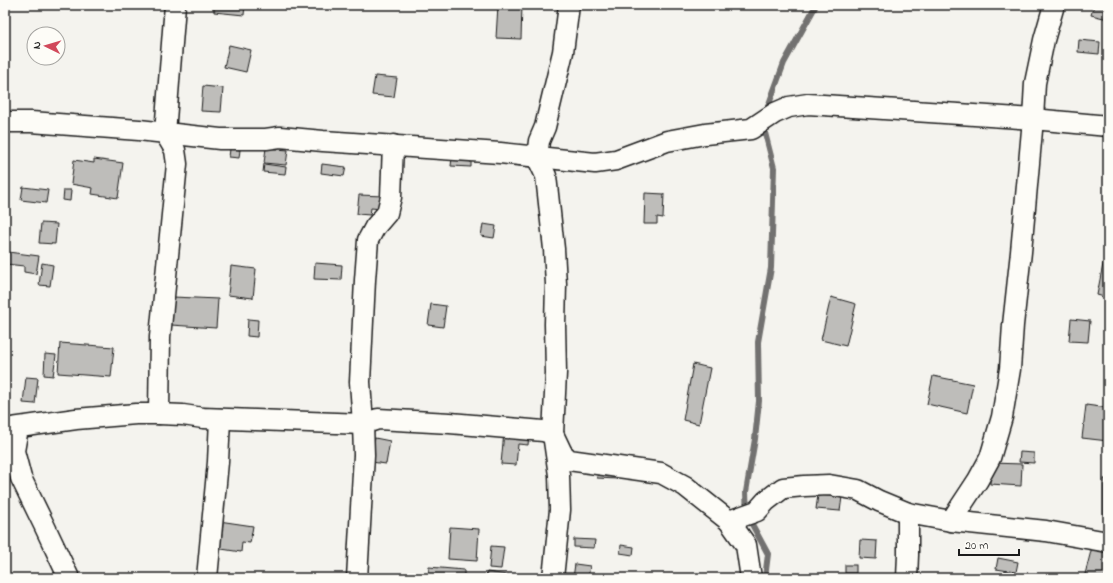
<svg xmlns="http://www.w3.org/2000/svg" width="1113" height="583" font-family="'Indie Flower',sans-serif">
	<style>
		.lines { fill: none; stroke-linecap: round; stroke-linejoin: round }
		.stream { stroke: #72716f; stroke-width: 6 }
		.building { fill: #bebdba; stroke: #1c1c1c }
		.street-casing { stroke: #1c1c1c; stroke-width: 23 }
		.street { stroke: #fdfcf7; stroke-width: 20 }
	</style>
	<rect width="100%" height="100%" fill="#f4f3ee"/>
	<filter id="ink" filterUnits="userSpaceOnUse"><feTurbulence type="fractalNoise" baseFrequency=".025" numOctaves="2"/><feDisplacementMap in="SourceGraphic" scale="8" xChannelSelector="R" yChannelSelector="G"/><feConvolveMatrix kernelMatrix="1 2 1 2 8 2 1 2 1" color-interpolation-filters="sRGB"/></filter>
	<g filter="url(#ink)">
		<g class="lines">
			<g class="stream">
				<path d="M766 112 784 63 815 7V5"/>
				<path d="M763 125 774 168 771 268 758 342 759 401 755 439 746 492 747 515 768 554 765 578"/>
			</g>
		</g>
		<g class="building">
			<path d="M214 5H245L244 15 214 12Z"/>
			<path d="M498 5H522L521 39 496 38Z"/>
			<path d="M1094 5H1108V19L1091 15Z"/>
			<path d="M1079 40 1100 42 1099 54 1078 52Z"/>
			<path d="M229 45 251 50 246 72 224 67Z"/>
			<path d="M375 76 397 78 394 97 372 95Z"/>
			<path d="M203 86 223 88 221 112 201 111Z"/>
			<path d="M266 148 288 150 286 165 264 163Z"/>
			<path d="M230 149 240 150 239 158 229 157Z"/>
			<path d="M452 158 471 159V167L451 166Z"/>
			<path d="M94 159 123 163 118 198 92 194 93 188 71 184 74 160 94 163Z"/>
			<path d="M264 164 286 167 285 174 263 172Z"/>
			<path d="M322 164 346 167 344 176 321 173Z"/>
			<path d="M23 187 48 190 46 203 21 200Z"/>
			<path d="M64 190H71L70 201 63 200Z"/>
			<path d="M645 193 664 194 663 218 657 217V224H644Z"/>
			<path d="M359 195 383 196 382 209 371 208 370 215 357 214Z"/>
			<path d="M41 223 57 224 55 244 39 243Z"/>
			<path d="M483 224 496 226 494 238 481 236Z"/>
			<path d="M8 252 39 256 36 274 24 272V266L6 264Z"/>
			<path d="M1104 259H1108V298L1097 295Z"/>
			<path d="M42 263 53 265 50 286 39 285Z"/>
			<path d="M315 263 342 265 341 280 314 279Z"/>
			<path d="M231 266 256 269 253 298 228 295Z"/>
			<path d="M173 297 218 299 216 328 171 325Z"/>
			<path d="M831 297 856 304 846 346 821 340Z"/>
			<path d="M431 304 446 306 443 327 428 325Z"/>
			<path d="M248 319 258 320 257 337 247 336Z"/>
			<path d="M1071 319 1090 321 1088 342 1069 341Z"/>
			<path d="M60 343 114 347 111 377 58 373Z"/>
			<path d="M45 354 56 355 53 376 44 375Z"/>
			<path d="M693 364 710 368 699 424 683 420Z"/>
			<path d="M933 376 973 384 967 413 927 404Z"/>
			<path d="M26 377 38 378 35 404 23 403Z"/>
			<path d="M1086 405 1108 408 1107 433H1108V441L1082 438Z"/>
			<path d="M504 432 529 434 528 445 518 444 516 465 501 464Z"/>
			<path d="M375 438 390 441 386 464 371 462Z"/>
			<path d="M1020 452 1034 453V463L1019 462Z"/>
			<path d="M991 463 1022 464 1021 486 990 484Z"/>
			<path d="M598 468 618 469 617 479 597 478Z"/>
			<rect x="1104" y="479" width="4" height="35"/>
			<path d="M818 495 842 497 840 511 816 509Z"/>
			<path d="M219 521 253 526 250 543 242 542 241 552 215 548Z"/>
			<path d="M450 527 479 529 477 561 448 559Z"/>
			<path d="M574 539 595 540 594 548 574 547Z"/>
			<path d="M860 540 877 541 876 559 859 558Z"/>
			<path d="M621 545 634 547 633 555 620 553Z"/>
			<path d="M491 546 504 547 501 569 489 568Z"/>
			<path d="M1092 547 1108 551V578H1084Z"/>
			<path d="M998 558 1018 562 1016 572 996 569Z"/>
			<path d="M575 564 590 566 588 578H573Z"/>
			<rect x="845" y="565" width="11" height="8"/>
			<path d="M429 567 464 570V578H428Z"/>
			<path d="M487 572 514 576 513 578H486Z"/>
		</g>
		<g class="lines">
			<defs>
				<g id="street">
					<path d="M5 122H31L139 130 220 139H266L280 137 323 141 500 153 595 163 616 160 667 141 705 134 751 129 775 113 789 107 808 104 1033 119 1108 126"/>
					<path d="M159 414 160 337 177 164 175 150 165 133 175 5"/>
					<path d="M18 428 14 451 21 478 44 525 69 578"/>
					<path d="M5 429 76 419 136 414H159L183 415 203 418 363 424 378 419 450 423 543 431 553 434 562 453 569 460 661 473 685 486 729 521 746 545 751 578"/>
					<path d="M729 521 757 511 766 501 783 488 804 486 829 485 858 490 879 501 908 513 951 521 1046 531 1108 542"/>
					<path d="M951 521 978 480 990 458 1002 417 1010 369 1013 325 1021 252 1033 119 1035 83 1044 40 1054 5"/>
					<path d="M207 578 218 462 220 419"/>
					<path d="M357 578 364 455 363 424 360 382 365 280 368 240 375 227 387 213 391 197 393 145"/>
					<path d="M553 578 560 510 559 475 553 434 556 373 555 324 556 284 554 249 546 176 537 157 539 141 545 127 563 52 569 5"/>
					<path d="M907 578 908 555V513"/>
				</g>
			</defs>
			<use href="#street" class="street-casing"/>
			<use href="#street" class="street"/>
		</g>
	</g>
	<rect width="1113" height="583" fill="none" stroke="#fdfcf7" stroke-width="20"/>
	<rect x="10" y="10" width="1093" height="563" fill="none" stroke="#1c1c1c" stroke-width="1.5" filter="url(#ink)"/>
	<g transform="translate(46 46) rotate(275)"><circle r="19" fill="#fdfcf7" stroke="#a3a29f"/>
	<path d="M0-3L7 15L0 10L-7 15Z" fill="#d1495b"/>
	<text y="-6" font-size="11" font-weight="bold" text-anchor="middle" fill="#1c1c1c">N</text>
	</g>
	<path d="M959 549v6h60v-6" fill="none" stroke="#1c1c1c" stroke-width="2"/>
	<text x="965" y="549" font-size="12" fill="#1c1c1c" stroke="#fdfcf7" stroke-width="3" paint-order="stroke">20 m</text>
</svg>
